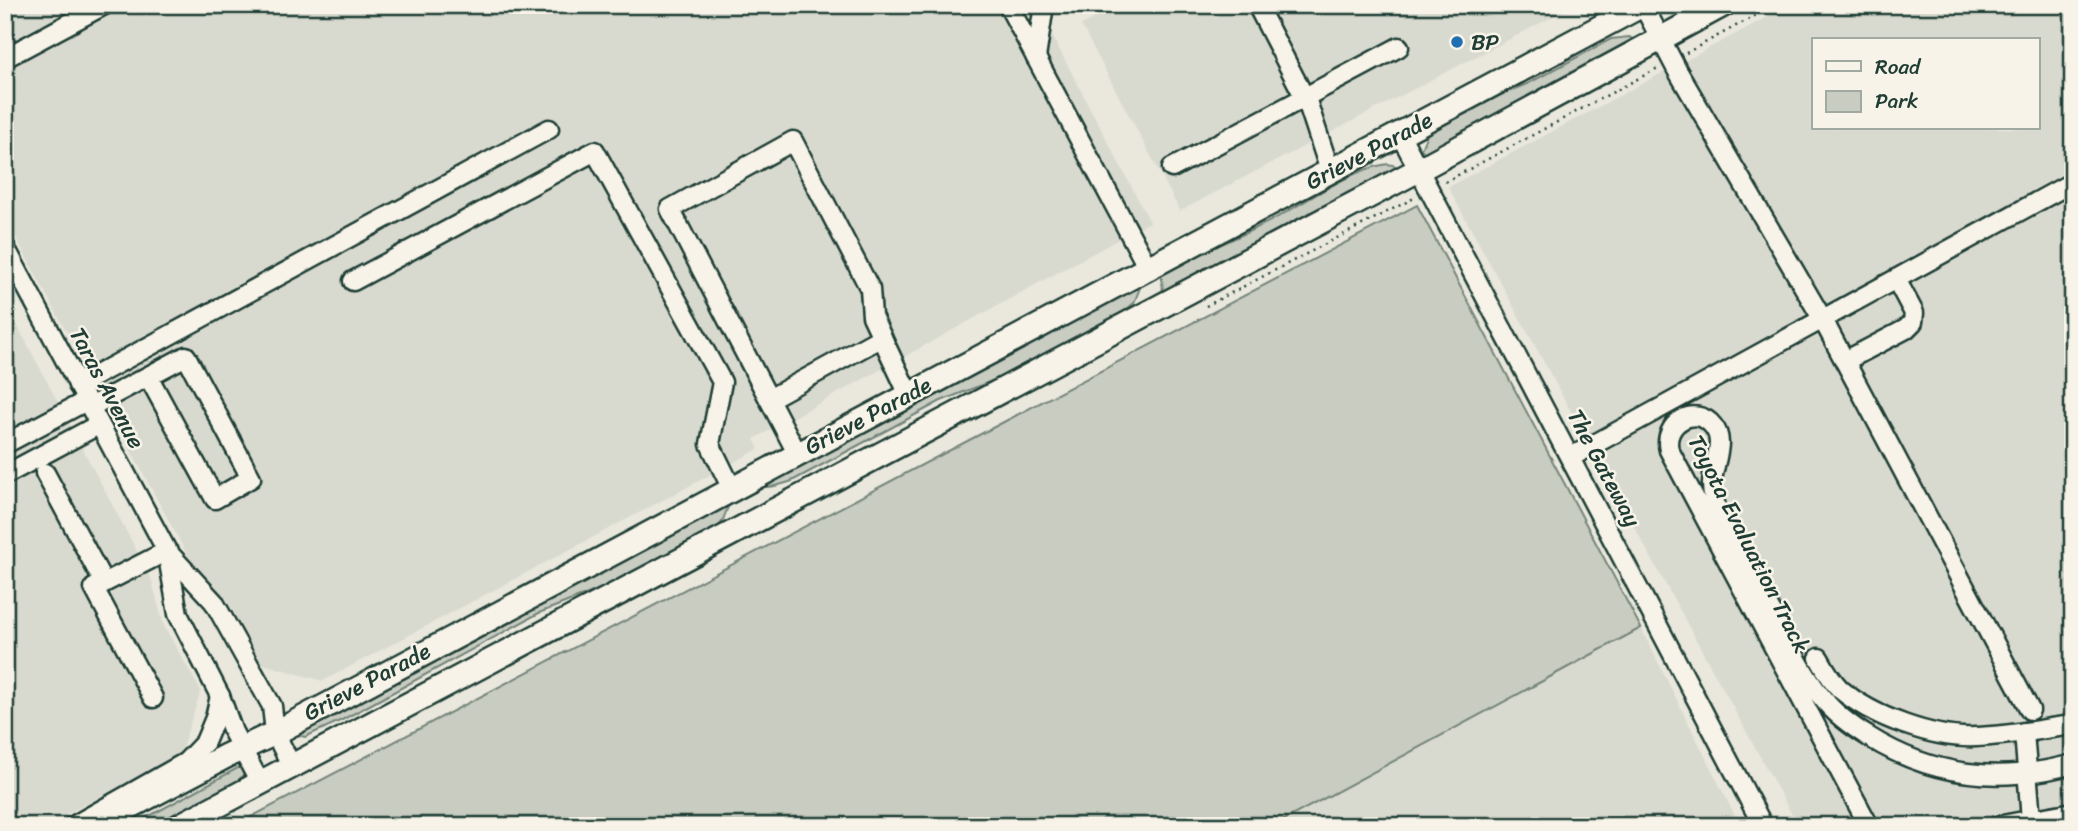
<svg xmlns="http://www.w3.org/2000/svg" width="2078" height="831" font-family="Sriracha,sans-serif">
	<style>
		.built { fill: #d9dacf; fill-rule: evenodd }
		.green { fill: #c8ccc1; stroke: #74847a; stroke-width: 2 }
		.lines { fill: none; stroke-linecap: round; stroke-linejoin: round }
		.minor-casing { stroke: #1f3d34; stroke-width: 23 }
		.major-casing { stroke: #1f3d34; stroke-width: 28 }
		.path { stroke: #1f3d34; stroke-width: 2.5; stroke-dasharray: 2 5; stroke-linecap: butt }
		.minor { stroke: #f7f3e8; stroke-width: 18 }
		.major { stroke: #f7f3e8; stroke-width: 23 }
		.poi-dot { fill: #1f6fb2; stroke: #f7f3e8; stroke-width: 2.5 }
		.labels { text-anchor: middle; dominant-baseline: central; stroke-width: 5; stroke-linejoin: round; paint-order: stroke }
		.poi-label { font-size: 23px; fill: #1f3d34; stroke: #f7f3e8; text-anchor: start }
		.street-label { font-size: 23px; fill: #1f3d34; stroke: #f7f3e8 }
	</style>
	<rect width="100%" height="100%" fill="#eae8dd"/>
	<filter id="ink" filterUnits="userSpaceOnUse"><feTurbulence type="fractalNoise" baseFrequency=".0143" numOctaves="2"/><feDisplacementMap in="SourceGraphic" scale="14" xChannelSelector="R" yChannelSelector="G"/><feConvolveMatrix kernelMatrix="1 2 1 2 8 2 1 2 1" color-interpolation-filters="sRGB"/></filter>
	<g filter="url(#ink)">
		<g class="built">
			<path d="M5 5H1036L1150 222 754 439 759 449 323 681 256 662 219 595 191 562 5 218Z"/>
			<path d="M1120 5H1575L1180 211 1081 25Z"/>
			<path d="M1790 5H2073V826H1798L1448 187ZM1814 40H2038V128H1814Z"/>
			<path d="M5 302 151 578 164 626 201 691 180 754 45 826H5Z"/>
			<path d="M1641 628 1740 826H1273Z"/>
		</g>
		<g class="green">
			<path d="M1629 37 1633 39 1628 46 1427 152H1424L1421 149 1428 132 1452 115 1529 83 1611 39Z"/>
			<path d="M1388 164 1396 166 1394 170 1163 294 1162 279 1159 270C1197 255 1235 239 1272 220 1307 202 1350 169 1388 164Z"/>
			<path d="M1417 205 1641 628 1273 826H234Z"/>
			<path d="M1143 280 1134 303 1122 313 1007 375 941 401 792 481C780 485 769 489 756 486Z"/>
			<path d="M730 502 722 522 714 532 694 542 608 586 539 613 342 720 305 737 289 733Z"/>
			<path d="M247 763V772L229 789 161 826H131Z"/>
		</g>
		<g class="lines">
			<defs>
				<g id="minor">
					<path d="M1008 5 1148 268"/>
					<path d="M1257 5 1308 104 1330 171"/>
					<path d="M1643 5 1677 70 1823 320 2030 710"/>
					<path d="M5 58 104 5"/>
					<path d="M1036 58 1044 5"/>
					<path d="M1400 134 1763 826"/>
					<path d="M1172 168 1399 47"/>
					<path d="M5 247 167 551 214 602 268 699 272 706 275 733 291 765"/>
					<path d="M353 281 595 151 722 382 710 444 732 489"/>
					<path d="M1845 361 1906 329 1913 322 1914 313 1896 279"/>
					<path d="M78 385 549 129"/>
					<path d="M769 399 882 337"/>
					<path d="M90 407 186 356 251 478 215 499 148 376"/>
					<path d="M5 444 86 401"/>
					<path d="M797 453 670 209 793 141 870 289 872 316 909 395"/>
					<path d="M1571 457 2073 182"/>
					<path d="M45 473 104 583"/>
					<path d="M5 475 98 425"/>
					<path d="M167 551 178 614 220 696 233 732 260 783"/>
					<path d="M1819 658C1825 669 1831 680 1840 689 1872 717 1934 739 1976 737 2008 736 2041 729 2073 725"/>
					<path d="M153 698 94 588 167 551"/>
					<path d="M2024 732 2031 820"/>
					<path d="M73 826 186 762 205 742 215 718 220 696"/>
					<path d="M1869 826 1669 450C1662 423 1696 404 1713 426 1727 442 1712 465 1712 484 1712 496 1715 505 1719 515 1739 553 1760 590 1780 628 1793 652 1806 679 1824 700 1836 715 1853 727 1869 737 1933 777 2000 784 2073 764"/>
					<path d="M1997 826 2073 812"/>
				</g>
				<g id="major">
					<path d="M93 826 226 756 275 733 1642 5"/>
					<path d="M179 826 1420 169 1723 5"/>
				</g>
			</defs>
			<use href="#minor" class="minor-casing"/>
			<use href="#major" class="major-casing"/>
			<g class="path">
				<path d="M1686 53 1775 5"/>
				<path d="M1445 182 1658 68"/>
				<path d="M1206 306 1414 198"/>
			</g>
			<use href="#minor" class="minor"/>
			<use href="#major" class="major"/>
		</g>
	</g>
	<circle class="poi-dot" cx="1457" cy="42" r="7"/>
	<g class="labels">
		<g class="poi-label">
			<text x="1471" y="42">BP</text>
		</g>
		<g class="street-label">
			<text transform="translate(1369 151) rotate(-28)">Grieve Parade</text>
			<text transform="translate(107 388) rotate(62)">Taras Avenue</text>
			<text transform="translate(868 416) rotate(-28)">Grieve Parade</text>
			<text transform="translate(1604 468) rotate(62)">The Gateway</text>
			<text transform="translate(1749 544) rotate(63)">Toyota Evaluation Track</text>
			<text transform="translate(367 682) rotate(-28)">Grieve Parade</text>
		</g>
	</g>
	<rect width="2078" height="831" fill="none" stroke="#f7f3e8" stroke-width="28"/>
	<rect x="14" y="14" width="2050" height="803" fill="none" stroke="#1f3d34" stroke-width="2.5" filter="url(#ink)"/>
	<rect x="1812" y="38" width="228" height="91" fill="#f7f3e8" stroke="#a1aaa0" stroke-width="2"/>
	<rect x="1826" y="61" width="35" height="10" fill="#f7f3e8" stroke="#a1aaa0" stroke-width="2"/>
	<text x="1875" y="74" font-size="21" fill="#1f3d34">Road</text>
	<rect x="1826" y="91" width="35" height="21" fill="#c8ccc1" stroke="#a1aaa0" stroke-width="2"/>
	<text x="1875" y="108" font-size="21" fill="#1f3d34">Park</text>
</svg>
